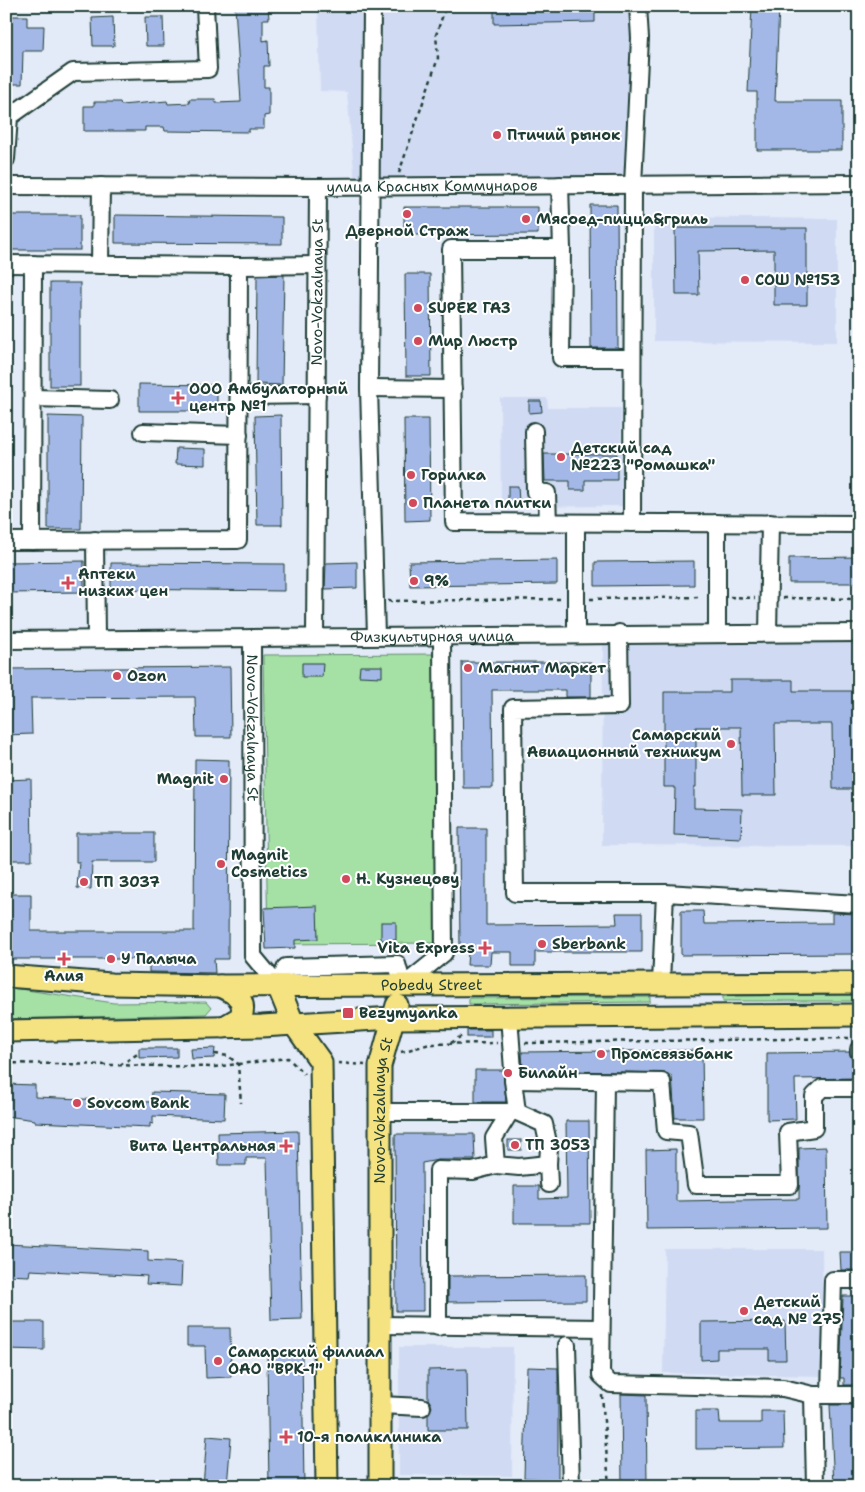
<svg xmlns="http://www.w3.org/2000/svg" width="865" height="1492" font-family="'Shantell Sans',sans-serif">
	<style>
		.built { fill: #d0dbf3 }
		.green { fill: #a5e0a5; stroke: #628e6c }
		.building { fill: #a3b8e6; stroke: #1f3d34 }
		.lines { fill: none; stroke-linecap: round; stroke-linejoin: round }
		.minor-casing { stroke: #1f3d34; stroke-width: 20 }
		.major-casing { stroke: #1f3d34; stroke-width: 25 }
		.path { stroke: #1f3d34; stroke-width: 2.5; stroke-dasharray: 4 4; stroke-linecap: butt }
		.minor { stroke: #fff; stroke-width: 16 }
		.major { stroke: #f5e382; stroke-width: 21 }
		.poi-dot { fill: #d1495b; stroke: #fff; stroke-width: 2 }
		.labels { text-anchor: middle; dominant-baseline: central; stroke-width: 4; stroke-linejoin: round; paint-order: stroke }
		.poi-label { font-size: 15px; font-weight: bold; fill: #1f3d34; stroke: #fff; text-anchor: start }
		.street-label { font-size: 15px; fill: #1f3d34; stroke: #fff }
	</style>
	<rect width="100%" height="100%" fill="#e3eaf8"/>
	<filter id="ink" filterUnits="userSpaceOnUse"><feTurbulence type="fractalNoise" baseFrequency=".02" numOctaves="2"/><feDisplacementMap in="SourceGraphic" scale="10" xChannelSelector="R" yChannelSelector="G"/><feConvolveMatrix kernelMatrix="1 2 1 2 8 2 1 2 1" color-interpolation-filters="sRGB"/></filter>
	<g filter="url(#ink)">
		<g class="built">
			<path d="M318 6H645L641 179 355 182 347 92 320 91Z"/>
			<path d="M654 217 837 219V342L654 341Z"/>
			<path d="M500 398H547L548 408H621L622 506 501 507Z"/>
			<path d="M603 641 859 643V846L602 845Z"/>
			<path d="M665 1249H822L824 1376 663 1373Z"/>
			<path d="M399 1347H513L512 1476 399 1475Z"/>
		</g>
		<g class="green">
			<path d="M436 654 437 943 268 944 263 655Z"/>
			<path d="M6 987 114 1003 206 1002 211 1008 206 1014 6 1019Z"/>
			<path d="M859 995V1001H723V996Z"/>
			<path d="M650 997V1002L469 1004V998Z"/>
		</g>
		<g class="building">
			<path d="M235 6 268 7 269 19H263V41L268 40 269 66H264V87H269V115L264 116V129H249V132L165 131 164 127H145V131H84V106H94V102H120L121 105 167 101 168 104 190 103 189 99H215L216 103 241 102Z"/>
			<path d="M494 6H595V22L494 24Z"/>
			<path d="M752 6H779L775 101H842V150H757V92H748Z"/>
			<path d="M6 16H27V26H44L43 51H23L22 84H6Z"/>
			<path d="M113 17 114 46H93L92 18Z"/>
			<path d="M145 17H163L164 46H146Z"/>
			<path d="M590 205H617L618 348H591Z"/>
			<path d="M404 207H538V234L404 235Z"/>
			<rect x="6" y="215" width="74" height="35"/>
			<path d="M115 215 282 217V244L115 243Z"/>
			<path d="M675 228H807V305H774V250L698 251 699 295H676Z"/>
			<path d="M405 274H430L431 376H406Z"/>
			<path d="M284 275 282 385 256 384 257 276Z"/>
			<rect x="50" y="283" width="30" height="103"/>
			<path d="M139 384 217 385V411H139Z"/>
			<path d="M529 401H541L542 412 529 413Z"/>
			<path d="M281 415 282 525H257L255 416Z"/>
			<path d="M48 416 82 417 81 529H48Z"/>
			<path d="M404 419H429L430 520 405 521Z"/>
			<path d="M176 448 205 449V465L175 464Z"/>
			<path d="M544 454H617V480H585V490H570V481H545Z"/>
			<path d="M508 486H518L519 503H508Z"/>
			<path d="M859 557V583H789V558Z"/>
			<path d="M557 560V584L410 586 409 562Z"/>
			<path d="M84 561V592L6 593V562Z"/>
			<path d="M694 561V585L595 586V562Z"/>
			<path d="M357 562V588L325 589 326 563Z"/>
			<path d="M111 563 284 564V591L111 589Z"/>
			<path d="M462 662H591V697H566V690H492L493 788H463Z"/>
			<path d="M302 663H323L322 677H302Z"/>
			<path d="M360 666H382V677L359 676Z"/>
			<path d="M230 667 231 737H196L195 697 31 698 32 734 6 735V669Z"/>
			<path d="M730 680H793V691H859V789H833L832 724H775L776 795H742L741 727H696V787H694V808L742 809 741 838 674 835 675 787H664V692H730Z"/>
			<path d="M195 759 229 760 228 959H214L215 973 149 972V959H6V894H31V931H194Z"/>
			<path d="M31 779 32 860H6V780Z"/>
			<path d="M459 828H486V925L617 924 616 913H642V952H535V966H512V952H491L490 965H467L468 952H460Z"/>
			<path d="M76 833H154V862H92L91 889 77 888 79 862H76Z"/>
			<path d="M317 906 318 939 295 940V948L266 949 264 908Z"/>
			<path d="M681 911H703L704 924 832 923V913L859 914V954L681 955Z"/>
			<rect x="381" y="922" width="15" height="18"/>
			<rect x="467" y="1030" width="24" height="7"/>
			<path d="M139 1048H177V1057L139 1058Z"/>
			<path d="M215 1048 214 1058 192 1059 191 1049Z"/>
			<path d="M702 1050 703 1118H675L672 1076 666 1073 523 1070 522 1052Z"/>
			<path d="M849 1052 851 1057 859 1062V1078L795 1079 796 1119 767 1120V1053Z"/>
			<path d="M475 1070H503L506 1102H475Z"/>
			<path d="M6 1084 35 1085V1097L151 1102 152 1092 225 1094 224 1119 153 1116V1124L150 1123V1127L35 1122V1120L6 1116Z"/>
			<path d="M566 1121H589L590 1223H514V1186H539V1199L567 1198Z"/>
			<path d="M298 1131 302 1319 271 1320 267 1158H246V1165H219L218 1133Z"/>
			<path d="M395 1134H474L475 1160H438L422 1163 423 1311H396Z"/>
			<rect x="508" y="1140" width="13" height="10"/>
			<path d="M826 1147 827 1228 647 1230 646 1150 676 1149V1201L799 1199V1148Z"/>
			<path d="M6 1244 148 1251V1261L182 1263 181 1286 146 1284 147 1276 30 1270 29 1276 6 1275Z"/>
			<path d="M840 1252H854L855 1270H841Z"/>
			<path d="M586 1275V1301L448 1302V1276Z"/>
			<path d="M843 1296H859V1379L856 1380V1385H844V1378H840Z"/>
			<path d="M785 1321 786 1360H769V1349H717V1359L701 1360V1322Z"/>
			<path d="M6 1322H44V1350L6 1349Z"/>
			<path d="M187 1328H230L231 1377 206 1378 205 1346H187Z"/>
			<path d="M302 1356 304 1486H269L267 1357Z"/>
			<path d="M527 1367 558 1368V1479L524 1478Z"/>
			<path d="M467 1369 468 1430H428V1414L432 1407 428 1399V1370Z"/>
			<path d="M621 1394 646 1395 647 1486H622Z"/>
			<path d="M830 1405H857L859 1486H834Z"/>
			<path d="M696 1411H719L720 1423H761V1411H783L784 1448 696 1449Z"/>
			<path d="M207 1436 231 1438 227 1486H203Z"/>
		</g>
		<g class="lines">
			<defs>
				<g id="minor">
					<path d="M372 6 369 388 376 636"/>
					<path d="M6 159 9 117 73 72 208 69 205 6"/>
					<path d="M560 185 562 249H451L454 522 859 524"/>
					<path id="s1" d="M6 186 318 187 859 183"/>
					<path d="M562 249 561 358H632"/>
					<path d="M6 264 239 266 238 540 6 541"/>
					<path d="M100 265 101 186"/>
					<path d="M239 266 317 265"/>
					<path d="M369 388 453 389"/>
					<path d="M239 396 317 395"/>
					<path d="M33 398 110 400"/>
					<path d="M534 431 535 492 547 493 548 523"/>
					<path d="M143 432 239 435"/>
					<path d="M576 523V634"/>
					<path d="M632 523 633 185 640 38 638 6"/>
					<path d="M717 523V633"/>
					<path d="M95 540 96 639"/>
					<path d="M32 541 33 264"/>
					<path d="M619 633 620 706 513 708 515 893H665L859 904"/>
					<path d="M768 633 770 523"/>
					<path id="s2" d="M315 637 318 187"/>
					<path id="s3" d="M252 638 253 956 278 986 286 967 397 964 403 986 444 953 442 636"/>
					<path id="s4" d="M6 640 859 633"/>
					<path d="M661 983 665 893"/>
					<path d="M509 1016 513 1070"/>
					<path d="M859 1052V1049"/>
					<path d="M513 1078V1080L662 1082 666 1131 689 1133 696 1185H790L788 1132 814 1128V1096L822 1088H859"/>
					<path d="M605 1083 601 1375 611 1384 783 1388 813 1395"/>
					<path d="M380 1112H517L513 1080"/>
					<path d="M510 1112 494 1138 496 1165 519 1167 548 1164 549 1147 544 1124 517 1112"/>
					<path d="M548 1164 549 1184"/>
					<path d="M380 1325 601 1328"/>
					<path d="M438 1327V1170L473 1171 496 1165"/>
					<path d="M567 1345 571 1486"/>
					<path d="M830 1394 833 1280H859"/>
					<path d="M380 1405 422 1407"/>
					<path d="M815 1486 813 1395H859"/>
				</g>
				<g id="major">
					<path id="s5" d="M6 976 111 984 220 986 859 983"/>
					<path d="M220 986C235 993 247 999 241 1017L224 1027"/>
					<path d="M278 986 293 1023 321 1062 327 1486"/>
					<path d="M6 1031 262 1026 393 1018 859 1015"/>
					<path id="s6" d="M380 1486V1066L397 1005"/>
				</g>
			</defs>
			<use href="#minor" class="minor-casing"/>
			<use href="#major" class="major-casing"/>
			<g class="path">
				<path d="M399 173 438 58 436 35 446 6"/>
				<path d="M730 597 755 598"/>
				<path d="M783 598 859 599"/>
				<path d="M590 599 702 597"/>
				<path d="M388 601 562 599"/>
				<path d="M451 1043 463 1035"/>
				<path d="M525 1043 850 1038"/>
				<path d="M401 1052 430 1044 497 1043"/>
				<path d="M215 1054 228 1056 238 1064 241 1103"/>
				<path d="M6 1063 214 1067 288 1058 304 1074"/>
				<path d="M338 1063 365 1065"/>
				<path d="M120 1065 139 1053"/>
				<path d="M602 1395 609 1486"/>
			</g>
			<use href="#minor" class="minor"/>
			<use href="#major" class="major"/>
		</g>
	</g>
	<g class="poi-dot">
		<circle cx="497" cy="135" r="5"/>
		<circle cx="407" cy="214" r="5"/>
		<circle cx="526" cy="219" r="5"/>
		<circle cx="745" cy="280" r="5"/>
		<circle cx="418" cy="308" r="5"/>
		<circle cx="418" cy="341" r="5"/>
		<path d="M175.5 390.5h5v5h5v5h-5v5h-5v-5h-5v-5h5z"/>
		<circle cx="561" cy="457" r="5"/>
		<circle cx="411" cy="475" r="5"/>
		<circle cx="413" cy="503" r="5"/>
		<circle cx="414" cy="581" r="5"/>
		<path d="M65.5 575.5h5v5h5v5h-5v5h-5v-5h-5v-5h5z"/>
		<circle cx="468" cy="668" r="5"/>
		<circle cx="117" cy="676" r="5"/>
		<circle cx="731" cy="744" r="5"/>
		<circle cx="224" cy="779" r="5"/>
		<circle cx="221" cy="864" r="5"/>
		<circle cx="346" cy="879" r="5"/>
		<circle cx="84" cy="882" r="5"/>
		<circle cx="542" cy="944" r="5"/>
		<path d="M482.5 940.5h5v5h5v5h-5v5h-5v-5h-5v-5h5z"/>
		<path d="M61.5 951.5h5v5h5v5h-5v5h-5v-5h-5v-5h5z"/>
		<circle cx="111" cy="959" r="5"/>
		<rect x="342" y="1007" width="12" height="12" rx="2.5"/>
		<circle cx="601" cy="1054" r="5"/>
		<circle cx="508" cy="1073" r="5"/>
		<circle cx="77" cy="1103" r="5"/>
		<circle cx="515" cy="1145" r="5"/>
		<path d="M283.5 1138.5h5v5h5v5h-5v5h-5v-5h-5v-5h5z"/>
		<circle cx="744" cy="1311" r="5"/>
		<circle cx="218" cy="1361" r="5"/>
		<path d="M283.5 1429.5h5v5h5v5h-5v5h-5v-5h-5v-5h5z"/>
	</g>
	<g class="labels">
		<g class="poi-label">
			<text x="507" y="135">Птичий рынок</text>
			<text x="536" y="219">Мясоед-пицца&amp;гриль</text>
			<text x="407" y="231" text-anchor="middle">Дверной Страж</text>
			<text x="755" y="280">СОШ №153</text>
			<text x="428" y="308">SUPER ГАЗ</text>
			<text x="428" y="341">Мир Люстр</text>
			<text x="189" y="389">ООО Амбулаторный<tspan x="189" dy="17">центр №1</tspan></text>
			<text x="571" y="448">Детский сад<tspan x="571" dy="17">№223 "Ромашка"</tspan></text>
			<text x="421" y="475">Горилка</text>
			<text x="423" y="503">Планета плитки</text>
			<text x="78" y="574">Аптеки<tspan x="78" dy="17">низких цен</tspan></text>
			<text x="424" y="581">9%</text>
			<text x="478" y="668">Магнит Маркет</text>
			<text x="127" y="676">Ozon</text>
			<text x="721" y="735" text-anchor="end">Самарский<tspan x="721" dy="17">Авиационный техникум</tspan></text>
			<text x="214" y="779" text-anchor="end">Magnit</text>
			<text x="231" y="855">Magnit<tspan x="231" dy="17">Cosmetics</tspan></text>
			<text x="356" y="879">Н. Кузнецову</text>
			<text x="94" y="882">ТП 3037</text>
			<text x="552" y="944">Sberbank</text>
			<text x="475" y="948" text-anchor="end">Vita Express</text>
			<text x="121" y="959">У Палыча</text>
			<text x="64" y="976" text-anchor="middle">Алия</text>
			<text x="359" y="1013">Bezymyanka</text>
			<text x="611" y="1054">Промсвязьбанк</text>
			<text x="518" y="1073">Билайн</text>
			<text x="87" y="1103">Sovcom Bank</text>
			<text x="525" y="1145">ТП 3053</text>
			<text x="276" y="1146" text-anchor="end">Вита Центральная</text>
			<text x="754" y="1302">Детский<tspan x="754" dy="17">сад № 275</tspan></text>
			<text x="228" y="1352">Самарский филиал<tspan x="228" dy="17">ОАО "ВРК-1"</tspan></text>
			<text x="297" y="1437">10-я поликлиника</text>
		</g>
		<g class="street-label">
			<text stroke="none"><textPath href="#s1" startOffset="426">улица Красных Коммунаров</textPath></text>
			<text stroke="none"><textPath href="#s2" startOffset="345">Novo-Vokzalnaya St</textPath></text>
			<text stroke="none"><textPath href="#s4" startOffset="426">Физкультурная улица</textPath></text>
			<text stroke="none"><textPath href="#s3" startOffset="90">Novo-Vokzalnaya St</textPath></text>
			<text stroke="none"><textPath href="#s5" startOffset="426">Pobedy Street</textPath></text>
			<text stroke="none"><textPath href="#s6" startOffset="376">Novo-Vokzalnaya St</textPath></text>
		</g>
	</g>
	<rect width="865" height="1492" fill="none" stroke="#fff" stroke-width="25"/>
	<rect x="12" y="12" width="840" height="1467" fill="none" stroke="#1f3d34" stroke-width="2" filter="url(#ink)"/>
</svg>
